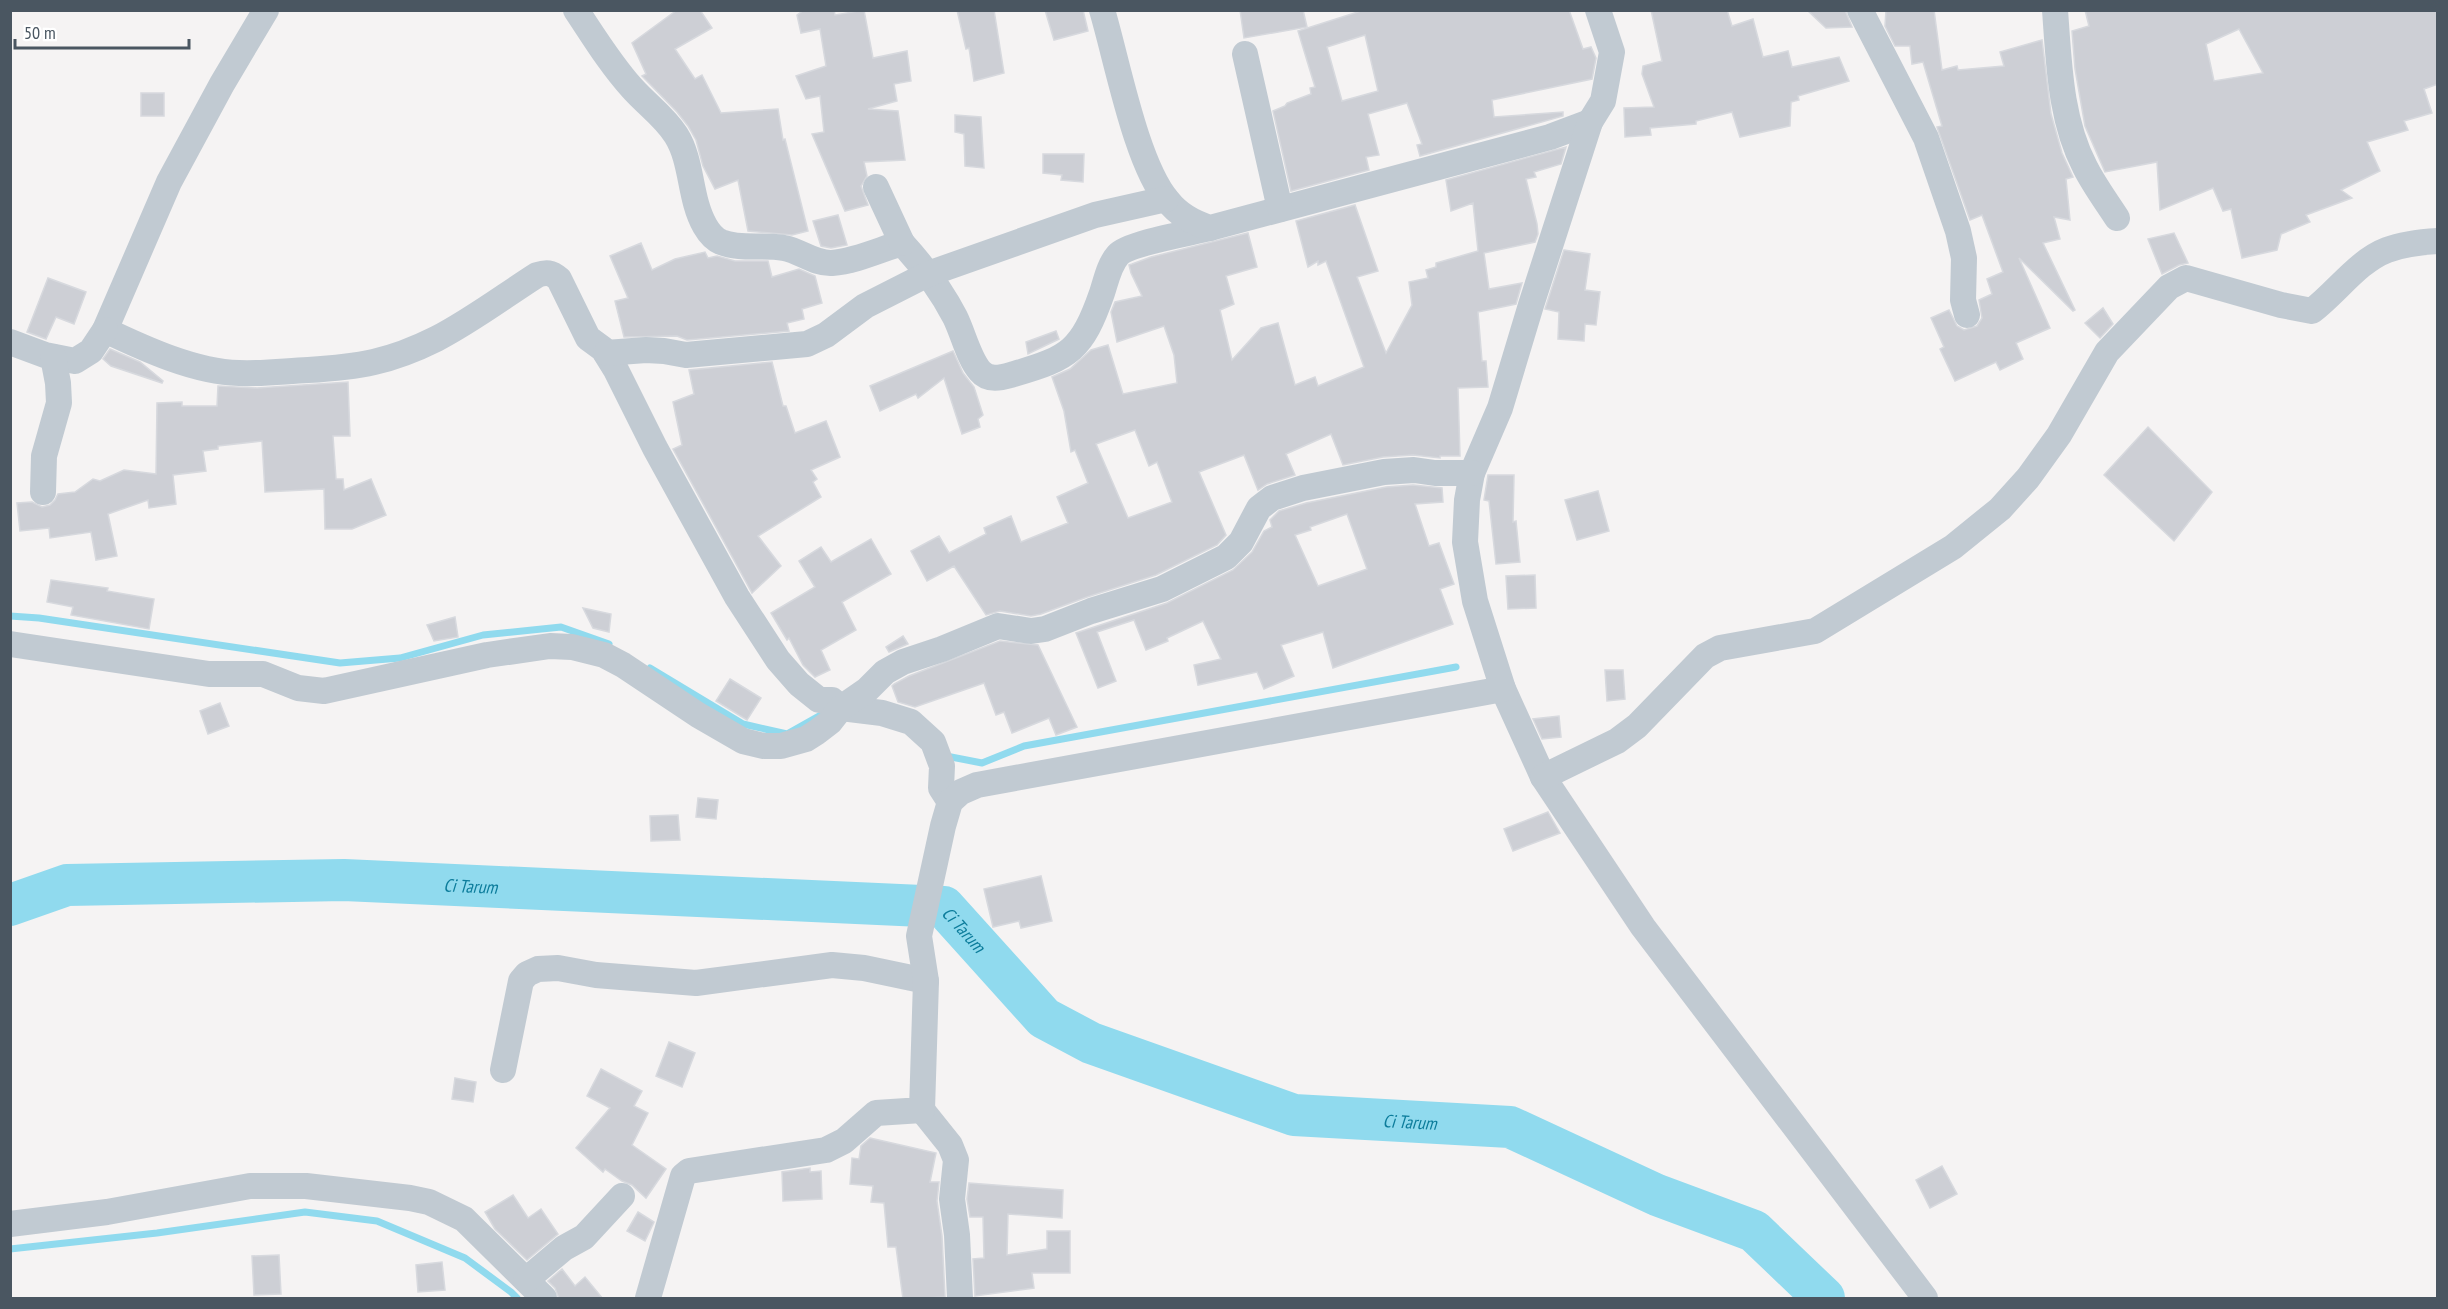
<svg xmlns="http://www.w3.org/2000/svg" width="2448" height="1309" font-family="'PT Sans Narrow',sans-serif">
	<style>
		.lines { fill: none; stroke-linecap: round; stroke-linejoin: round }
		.stream { stroke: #90daee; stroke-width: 7 }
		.river { stroke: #90daee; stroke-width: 42 }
		.building { fill: #cdcfd5; stroke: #d7d9de; stroke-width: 1.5; fill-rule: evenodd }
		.minor { stroke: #c1cad2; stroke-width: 26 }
		.labels { text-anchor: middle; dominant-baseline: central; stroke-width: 4.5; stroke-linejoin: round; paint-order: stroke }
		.water-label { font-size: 18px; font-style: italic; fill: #0c7c9b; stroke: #fff }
	</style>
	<rect width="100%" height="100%" fill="#f5f3f3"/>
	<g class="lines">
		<g class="stream">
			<path d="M10 616 39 618 340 663 400 658 483 635 561 627 609 644"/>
			<path d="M650 668 743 724 787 734 819 716"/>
			<path d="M946 756 982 763 1024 746 1456 667"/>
			<path d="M10 1249 157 1233 305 1212 377 1221 465 1258 511 1292 517 1298"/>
		</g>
		<path class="river" id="s1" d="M10 905 67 885 344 880 944 907 1044 1018 1091 1043 1294 1115 1510 1127 1657 1195 1754 1231 1824 1298"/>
	</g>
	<g class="building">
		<path d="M677 10H700L712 28 675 49 695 79 702 75 721 113 778 109 783 140 785 139 808 231 792 235 748 231 738 180 715 189 703 166 696 140 688 126 677 112 642 76 646 74 632 43Z"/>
		<path d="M804 10H834L835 15 864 10 873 58 907 51 911 81 894 84 897 101 868 109 898 111 905 160 864 162 867 176 861 186 868 205 845 211 812 134 824 132 820 96 806 99 796 76 826 66 820 29 801 33 797 15Z"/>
		<path d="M957 10H994L1004 73 974 81 969 48 966 49Z"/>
		<path d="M1045 10H1083L1088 31 1054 40Z"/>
		<path d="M1240 10H1303L1307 27 1244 38Z"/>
		<path d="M1364 10H1569L1583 49 1591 47 1596 58 1592 79 1492 100 1494 117 1563 112V116L1420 156 1417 145 1422 144 1407 103 1368 114 1379 155 1366 157 1369 170 1291 191 1273 111 1285 106 1287 103 1311 94 1310 88 1315 87 1298 31ZM1365 35 1378 91 1342 101 1327 47Z"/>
		<path d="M1651 10H1727L1732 26 1753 19 1763 57 1788 51 1792 67 1839 57 1849 81 1798 96 1799 100 1791 102 1790 126 1740 137 1732 112 1696 121V124L1650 128 1651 135 1625 137 1624 108 1654 107 1642 74 1643 66 1662 61Z"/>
		<path d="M1807 10H1845L1852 27 1826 28Z"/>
		<path d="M1886 10H1934L1942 70 1957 66 1958 70 2004 66 2000 52 2042 40 2051 114 2062 153 2073 177 2066 179 2070 220 2054 217 2060 239 2043 243 2075 310 2073 311 2019 258 2050 328 2016 343 2023 359 2000 370 1996 362 1955 381 1940 349 1944 347 1931 318 1949 310 1957 326 1964 330 1977 326 1982 318 1979 300 1992 294 1987 279 2003 272 1982 215 1970 220 1937 127 1942 126 1923 62 1912 64 1910 46H1895L1885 26Z"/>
		<path d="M2085 10H2438V84L2424 89 2432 113 2404 121 2408 130 2367 142 2380 171 2341 190 2352 198 2306 215 2310 222 2281 234 2277 250 2242 258 2231 209 2223 211 2213 188 2160 210 2157 162 2105 172 2085 126 2075 69 2072 31 2089 26ZM2239 29 2263 73 2214 81 2206 44Z"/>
		<rect x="141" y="93" width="23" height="23"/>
		<path d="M955 115 981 117 984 168 965 166 964 134 955 132Z"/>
		<path d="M1566 147 1561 164 1534 172 1536 177 1526 179 1537 224 1538 234 1535 242 1484 253 1489 289 1522 283 1516 304 1478 312 1482 361H1486L1488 387 1458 388 1460 456H1440V458L1413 455 1383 457 1343 465 1331 434 1286 454 1295 475 1267 484 1258 490 1244 455 1199 472 1226 535 1217 545 1156 575 1087 597 1041 614 1031 616 1000 611 986 615 954 566 927 581 911 551 939 536 949 553 986 534 984 528 1011 516 1021 542 1068 523 1057 497 1088 483 1075 450 1071 452 1064 411 1052 377 1070 369 1091 350 1108 345 1123 394 1177 383 1174 355 1164 326 1117 342 1111 312 1115 302 1142 296 1131 273 1129 265 1132 264 1151 257 1248 233 1257 267 1226 276 1234 304 1220 310 1232 360 1261 328 1278 323 1295 385 1315 377 1318 386 1364 367 1326 261 1318 265V261L1308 267 1296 221 1355 205 1378 271 1357 277 1386 353 1412 305 1409 282 1428 278 1426 270 1436 267V263L1478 251 1473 203 1451 211 1446 180ZM1135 430 1149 466 1157 462 1172 502 1128 518 1096 444Z"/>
		<path d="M1043 154H1084L1083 182 1061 180 1062 175 1043 173Z"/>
		<path d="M838 215 847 245 831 248 821 246 813 221Z"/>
		<path d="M2174 233 2188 263 2179 265 2162 274 2148 239Z"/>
		<path d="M641 243 652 270 675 259 705 252 708 258 717 256 735 261H768L772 277 799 269 815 276 822 303 802 309 804 319 787 323 789 331 687 340 677 336 624 337 615 301 628 298 610 256Z"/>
		<path d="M1564 250 1590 254 1585 290 1600 292 1596 325 1585 324 1584 341 1558 339 1559 312 1545 309Z"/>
		<path d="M48 278 86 292 74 324 56 317 46 339 27 332Z"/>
		<path d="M2103 308 2113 324 2100 338 2085 323Z"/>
		<path d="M1056 331 1059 339 1028 354 1026 342Z"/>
		<path d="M110 349 140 362 163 381 162 383 111 366 103 359Z"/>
		<path d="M953 351 963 373 974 387 983 415 978 419 980 427 962 434 944 378 918 398 916 394 880 411 870 386Z"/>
		<path d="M772 362 783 406H786L795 433 826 421 840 457 811 470 817 479 813 482 821 497 758 536 781 566 752 593 673 449 682 445 673 402 694 394 689 370Z"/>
		<path d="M348 382 350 436H333L336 479H343L344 490 371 479 386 515 352 529H325L324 489 265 492 262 441 218 446V449L203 451 206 471 173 475 176 504 149 508 148 500 108 514 117 556 96 560 91 532 50 538 49 528 20 531 17 503 32 502 42 507 50 505 55 500 58 494 75 492 93 479 100 481 124 470 156 474 157 403 182 402V406H217L218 386 257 388Z"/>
		<path d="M2148 427 2212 492 2174 541 2104 475Z"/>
		<path d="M1488 475H1514L1513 522 1516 521 1520 562 1496 564 1489 501 1484 500Z"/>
		<path d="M1413 485 1442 488 1443 502 1415 504 1429 546 1439 543 1454 584 1440 589 1453 624 1333 668 1323 632 1281 645 1294 676 1264 689 1257 672 1198 685 1194 665 1221 659 1203 621 1167 638 1168 641 1146 650 1134 620 1097 632 1116 681 1098 688 1076 633 1167 603 1233 570 1252 552 1264 531 1272 527 1270 520 1279 511 1306 503 1386 487ZM1347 514 1367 569 1318 586 1295 535 1311 530 1310 527Z"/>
		<path d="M1598 491 1609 531 1577 540 1565 500Z"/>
		<path d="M871 539 891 574 842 602 856 630 821 650 830 670 815 677 803 665 789 638 787 640 771 613 815 587 799 561 821 547 831 562Z"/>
		<path d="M1535 575 1536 608 1508 609 1506 576Z"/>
		<path d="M51 580 108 588 107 591 154 599 149 629 71 615 73 607 47 602Z"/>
		<path d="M583 608 611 614 609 632 593 628Z"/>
		<path d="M455 617 458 637 434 641 427 625Z"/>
		<path d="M903 636 908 644 889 652 886 647Z"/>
		<path d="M1000 641 1038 645 1077 727 1056 735 1049 718 1012 733 1004 712 996 715 984 683 915 707 898 702 892 686 894 684 909 676Z"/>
		<path d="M1605 670H1623L1625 699 1607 701Z"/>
		<path d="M730 679 761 698 747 720 716 701Z"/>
		<path d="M220 703 229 726 208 734 200 711Z"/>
		<path d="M1559 716 1561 737 1542 739 1533 719Z"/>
		<path d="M698 798 718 800 716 819 696 817Z"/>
		<path d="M1548 812 1560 833 1513 851 1504 829Z"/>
		<path d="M678 815 680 840 651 841 650 816Z"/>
		<path d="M1041 876 1052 921 1021 928 1019 921 993 927 984 889Z"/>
		<path d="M669 1042 695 1053 682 1087 656 1076Z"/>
		<path d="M601 1069 642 1091 634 1106 648 1113 632 1145 666 1169 646 1198 632 1185 622 1181 605 1169 603 1172 576 1148 610 1108 587 1096Z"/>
		<path d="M455 1078 476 1082 473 1102 452 1099Z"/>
		<path d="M870 1138 936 1153 930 1182H939L937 1201 942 1236 945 1297 903 1299 896 1247H888L884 1203 871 1202 873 1186 850 1184 852 1158 859 1159 861 1146Z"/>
		<path d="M1942 1166 1957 1194 1930 1208 1916 1180Z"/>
		<path d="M810 1168V1172L821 1171 822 1199 783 1201 782 1172Z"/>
		<path d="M969 1183 1063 1190 1062 1218 1008 1214 1007 1255 1047 1249V1231H1070V1273H1032L1034 1288 975 1296 973 1259 984 1258 983 1217H970L967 1199Z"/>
		<path d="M513 1195 528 1218 541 1209 558 1234 527 1260 495 1229 485 1212Z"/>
		<path d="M638 1212 654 1222 645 1241 627 1231Z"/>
		<path d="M279 1255 281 1294 254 1295 252 1256Z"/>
		<path d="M442 1262 445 1290 418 1292 416 1265Z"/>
		<path d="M562 1269 575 1286 585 1277 603 1299H559L555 1288 548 1281Z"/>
	</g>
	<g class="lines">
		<g class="minor">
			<path d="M266 10 222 84 169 182 105 330C145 349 195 372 239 373 263 374 285 371 308 370 359 367 390 362 436 339 471 321 504 296 537 275 546 272 551 272 559 279L588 338 603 349 616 370 655 448 737 597 778 660 799 684 819 700H832L841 708 882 713 911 722 933 742 942 766 941 788 950 802"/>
			<path d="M576 10C594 37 611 65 632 88 647 105 664 116 676 135 693 162 689 198 705 226 709 233 714 239 721 242 741 250 764 244 784 248 801 251 814 264 832 263 856 261 879 250 902 243 923 266 941 290 955 317 963 333 969 359 980 371 989 382 1003 377 1014 374 1070 358 1082 350 1102 293 1106 281 1109 265 1118 255 1129 243 1191 233 1210 228"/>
			<path d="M1102 10C1117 60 1136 164 1168 201 1178 214 1194 223 1210 228L1550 137 1590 122"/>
			<path d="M1598 10 1612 52 1603 101 1590 122 1531 305 1500 408 1472 473 1467 500 1465 542 1475 601 1503 689 1543 777 1643 927 1925 1298"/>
			<path d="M1860 10 1926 138 1958 231 1964 258 1963 300 1967 315"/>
			<path d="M2055 10C2059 63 2060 119 2085 167 2094 185 2106 201 2117 218"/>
			<path d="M1245 54 1280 209"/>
			<path d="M876 187 902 243"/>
			<path d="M10 342 45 355 75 361 91 351 105 330"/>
			<path d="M606 353 646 350 664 351 686 355 807 344 826 335 865 306 928 274 1095 215 1166 199"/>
			<path d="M43 492 44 456 59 403 58 383 53 357"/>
			<path d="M10 644 209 674H263L298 688 324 691 487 655 550 646 572 647 604 655 623 665 698 715 743 741 764 746H781L806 739 817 732 830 722 841 708 867 690 885 672 903 662 942 649 998 626 1031 631 1045 629 1091 611 1162 589 1226 557 1241 542 1259 508 1272 498 1303 488 1384 472 1414 470 1435 473H1472"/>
			<path d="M1543 777 1617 741 1637 726 1705 656 1720 648 1815 631 1953 547 2000 509 2028 478 2059 435 2107 352 2169 287 2186 278 2281 305 2312 311C2337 292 2358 261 2387 250 2403 244 2421 242 2438 241"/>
			<path d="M503 1070 521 981 527 974 538 969 558 968 596 975 696 983 832 965 864 968 926 981"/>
			<path d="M922 1110 950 1145 956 1160 952 1199 957 1235 960 1298"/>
			<path d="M10 1224 107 1212 250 1186H306L410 1198 429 1202 464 1219 544 1298"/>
			<path d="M526 1280 564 1248 584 1237 622 1196"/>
			<path d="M648 1298 683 1176 689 1171 826 1150 844 1141 876 1113 922 1110 926 981 919 936 943 826 950 802 961 792 977 785 1503 689"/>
		</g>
	</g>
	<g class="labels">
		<g class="water-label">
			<text stroke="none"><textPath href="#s1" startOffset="464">Ci Tarum</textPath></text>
			<text stroke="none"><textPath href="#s1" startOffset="968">Ci Tarum</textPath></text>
			<text stroke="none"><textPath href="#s1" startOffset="1472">Ci Tarum</textPath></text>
		</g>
	</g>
	<rect width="2448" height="1309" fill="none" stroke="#4a5661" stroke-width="24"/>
	<path d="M15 39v9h174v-9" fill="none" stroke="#4a5661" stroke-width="3"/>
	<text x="24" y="39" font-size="18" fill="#4a5661" stroke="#ffffff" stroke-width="4.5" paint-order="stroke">50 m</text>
</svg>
